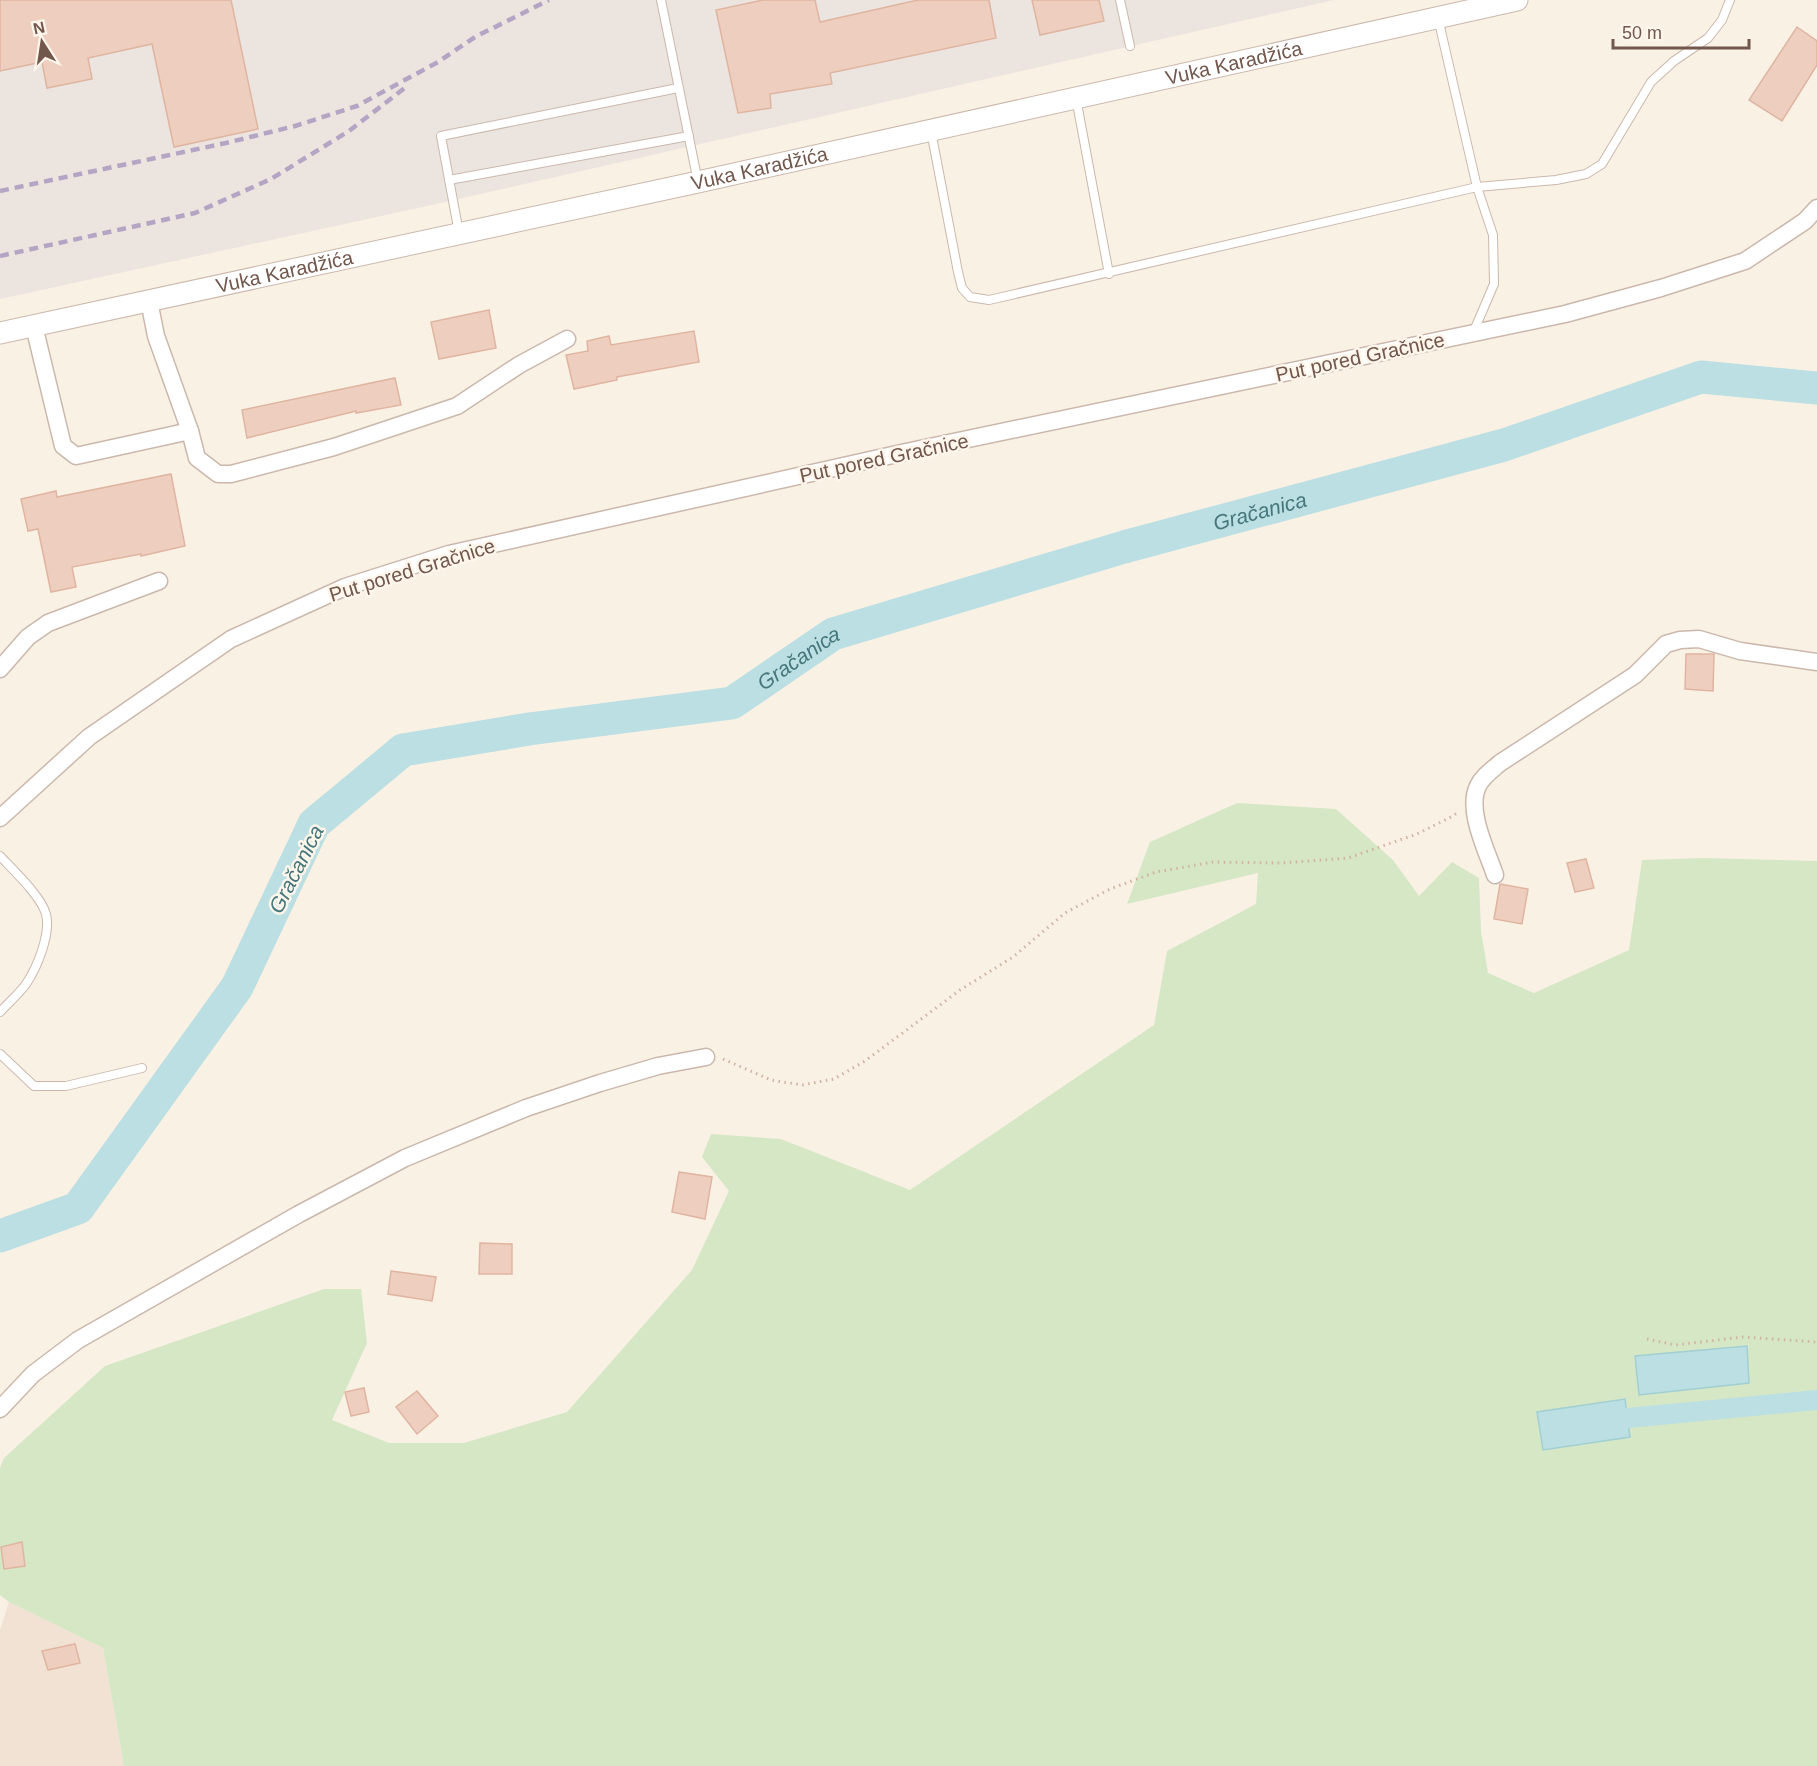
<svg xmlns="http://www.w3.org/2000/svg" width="1817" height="1766" font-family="Helvetica,sans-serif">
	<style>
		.residential { fill: #f1e2d4 }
		.industrial { fill: #ebe4df }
		.green { fill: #d5e7c5 }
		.water { fill: #bbdfe2; stroke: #a2cfd3; stroke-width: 1.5 }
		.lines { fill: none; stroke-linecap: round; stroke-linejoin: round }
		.canal { stroke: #bbdfe2; stroke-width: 20 }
		.river { stroke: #bbdfe2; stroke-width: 33 }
		.building { fill: #eecfbf; stroke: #dfb5a1; stroke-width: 1.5 }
		.service-casing { stroke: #cbb8ac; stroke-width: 10 }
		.minor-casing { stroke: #cbb8ac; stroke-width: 19 }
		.tertiary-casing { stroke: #cbb8ac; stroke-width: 23 }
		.path { stroke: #d2b2a2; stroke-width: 3; stroke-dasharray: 1.5 4.5; stroke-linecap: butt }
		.service { stroke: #fff; stroke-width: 8 }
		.minor { stroke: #fff; stroke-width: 16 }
		.tertiary { stroke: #fff; stroke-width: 21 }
		.rail { stroke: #b3a5c3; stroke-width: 4.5; stroke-dasharray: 9 6; stroke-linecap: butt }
		.labels { text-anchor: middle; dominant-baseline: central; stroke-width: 5; stroke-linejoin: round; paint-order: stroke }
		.street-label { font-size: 20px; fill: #71574c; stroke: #fef5eb }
		.water-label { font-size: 21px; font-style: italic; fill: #45777c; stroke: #fef5eb }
	</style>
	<rect width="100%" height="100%" fill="#faf1e5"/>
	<path class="residential" d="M9 1602 103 1648 124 1766H0V1630Z"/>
	<path class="industrial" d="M0 0H1334L436 204 0 299Z"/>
	<path class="green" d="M1237 803 1336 809 1393 860 1419 896 1452 862 1479 878 1481 931 1488 973 1534 993 1629 950 1642 860 1704 858 1817 861V1766H124L103 1648 9 1602 0 1595V1468L4 1458 105 1366 324 1289H361L367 1343 332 1420 389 1443H464L567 1412 692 1270 729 1191 702 1157 711 1134 781 1139 910 1190 1154 1025 1167 951 1256 904 1258 873 1127 904 1150 842Z"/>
	<g class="water">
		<path d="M1747 1346 1749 1383 1639 1395 1635 1356Z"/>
		<path d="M1625 1399 1630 1437 1543 1450 1537 1412Z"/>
	</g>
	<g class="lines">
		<path class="canal" d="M1628 1418 1817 1400"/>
		<path class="river" id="s1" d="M0 1236 78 1208 237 987 314 824 403 750 529 729 732 703 833 634 1124 547 1504 445 1701 377 1817 388"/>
	</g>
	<g class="building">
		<path d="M0 0H231L258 129 174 147 152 44 88 58 92 79 47 88 42 62 0 71Z"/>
		<path d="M763 0H815L820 22 918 0H989L996 38 830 73 832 84 770 94 771 108 738 113 716 10Z"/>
		<path d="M1032 0H1099L1104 21 1040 35Z"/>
		<path d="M1797 27 1817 41V65L1782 121 1749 100Z"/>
		<path d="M489 310 496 348 439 359 431 322Z"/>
		<path d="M694 331 699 362 617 377V380L574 389 566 355 588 351 587 341 609 336 611 345Z"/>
		<path d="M395 378 401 405 356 413V411L247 438 242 410Z"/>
		<path d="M171 474 185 546 141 556V554L72 567 76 587 51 592 38 529 28 531 21 499 56 491 57 497Z"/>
		<path d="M1686 654H1714L1713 691 1685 689Z"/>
		<path d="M1586 859 1594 888 1575 892 1567 863Z"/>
		<path d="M1500 884 1528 889 1522 924 1494 919Z"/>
		<path d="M679 1172 712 1177 705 1219 672 1212Z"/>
		<path d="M480 1243 512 1244V1274H479Z"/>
		<path d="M391 1271 436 1277 432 1301 388 1294Z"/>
		<path d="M364 1388 369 1412 351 1416 345 1392Z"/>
		<path d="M417 1391 438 1416 417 1434 396 1407Z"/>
		<path d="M22 1542 25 1566 4 1569 1 1547Z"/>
		<path d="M75 1644 80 1663 48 1670 42 1651Z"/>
	</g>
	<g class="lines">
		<defs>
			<g id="service">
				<path d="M661 0 698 182"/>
				<path d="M1120 0 1130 46"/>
				<path d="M1438 18 1477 187 1493 235 1494 284 1473 333"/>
				<path d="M1076 98 1109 274"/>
				<path d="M931 131 958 272 962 288 970 297 989 300 1477 187 1556 180 1586 174 1602 164 1651 82 1674 61 1708 38 1722 20 1730 0"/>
				<path d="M449 180 689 136"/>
				<path d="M459 233 441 136 678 88"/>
				<path d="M0 856C13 870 41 896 46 914 51 934 37 968 26 984 19 994 8 1003 0 1012"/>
				<path d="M0 1054 34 1086H66L142 1068"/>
			</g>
			<g id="minor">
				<path d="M149 301 156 336 190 431 197 458 218 474H231L334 447 457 406 519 365 567 339"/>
				<path d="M34 326 63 446 76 456 190 431"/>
				<path d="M0 669 28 637 48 623 159 581"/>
				<path d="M0 818 89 737 231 639 345 587 449 554 906 452 1565 314 1661 288 1745 261 1805 221 1817 208"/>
				<path d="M1495 875C1487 851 1466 810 1478 786 1482 777 1492 770 1500 763L1635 675 1666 644 1680 640 1699 639 1740 651 1817 662"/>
				<path d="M0 1409 33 1374 78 1340 299 1214 405 1158 526 1108 600 1083 658 1066 706 1057"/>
			</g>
			<g id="tertiary">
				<path id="s2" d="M0 333 698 182 1517 0"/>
			</g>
		</defs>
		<use href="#service" class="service-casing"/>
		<use href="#minor" class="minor-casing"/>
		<use href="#tertiary" class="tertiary-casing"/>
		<g class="path">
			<path d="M723 1059 771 1080 802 1085 834 1079 865 1061 960 990 1013 957 1065 913 1110 889 1156 872 1213 862 1281 863 1348 858 1417 834 1449 818 1459 812"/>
			<path d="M1647 1339 1675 1345 1743 1337 1817 1342"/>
		</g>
		<use href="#service" class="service"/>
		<use href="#minor" class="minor"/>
		<use href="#tertiary" class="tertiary"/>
		<g class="rail">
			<path d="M0 191 226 143 295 126 357 106 438 62 475 37 549 0"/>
			<path d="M0 256 195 213 271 179 349 131 406 87"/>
		</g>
	</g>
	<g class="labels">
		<g class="street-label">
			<text stroke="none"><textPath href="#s2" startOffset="1263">Vuka Karadžića</textPath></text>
			<text stroke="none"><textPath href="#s2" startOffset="777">Vuka Karadžića</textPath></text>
			<text stroke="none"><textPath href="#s2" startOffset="291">Vuka Karadžića</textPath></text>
			<text transform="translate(1360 357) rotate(-12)">Put pored Gračnice</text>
			<text transform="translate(884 458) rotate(-12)">Put pored Gračnice</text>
			<text transform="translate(412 570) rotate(-17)">Put pored Gračnice</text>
		</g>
		<g class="water-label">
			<text stroke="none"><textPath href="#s1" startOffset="1550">Gračanica</textPath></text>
			<text stroke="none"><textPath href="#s1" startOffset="1064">Gračanica</textPath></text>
			<text transform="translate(296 869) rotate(-63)">Gračanica</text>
		</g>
	</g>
	<g transform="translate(42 42) rotate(348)" stroke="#fef5eb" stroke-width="4.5" paint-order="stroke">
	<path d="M0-4.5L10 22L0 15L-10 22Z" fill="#71574c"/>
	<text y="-9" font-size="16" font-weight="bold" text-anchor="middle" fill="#71574c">N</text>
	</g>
	<path d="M1613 39v9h136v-9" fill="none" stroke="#71574c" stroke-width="3"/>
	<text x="1622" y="39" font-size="18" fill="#71574c" stroke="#fef5eb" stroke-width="4.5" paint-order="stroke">50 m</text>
</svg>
